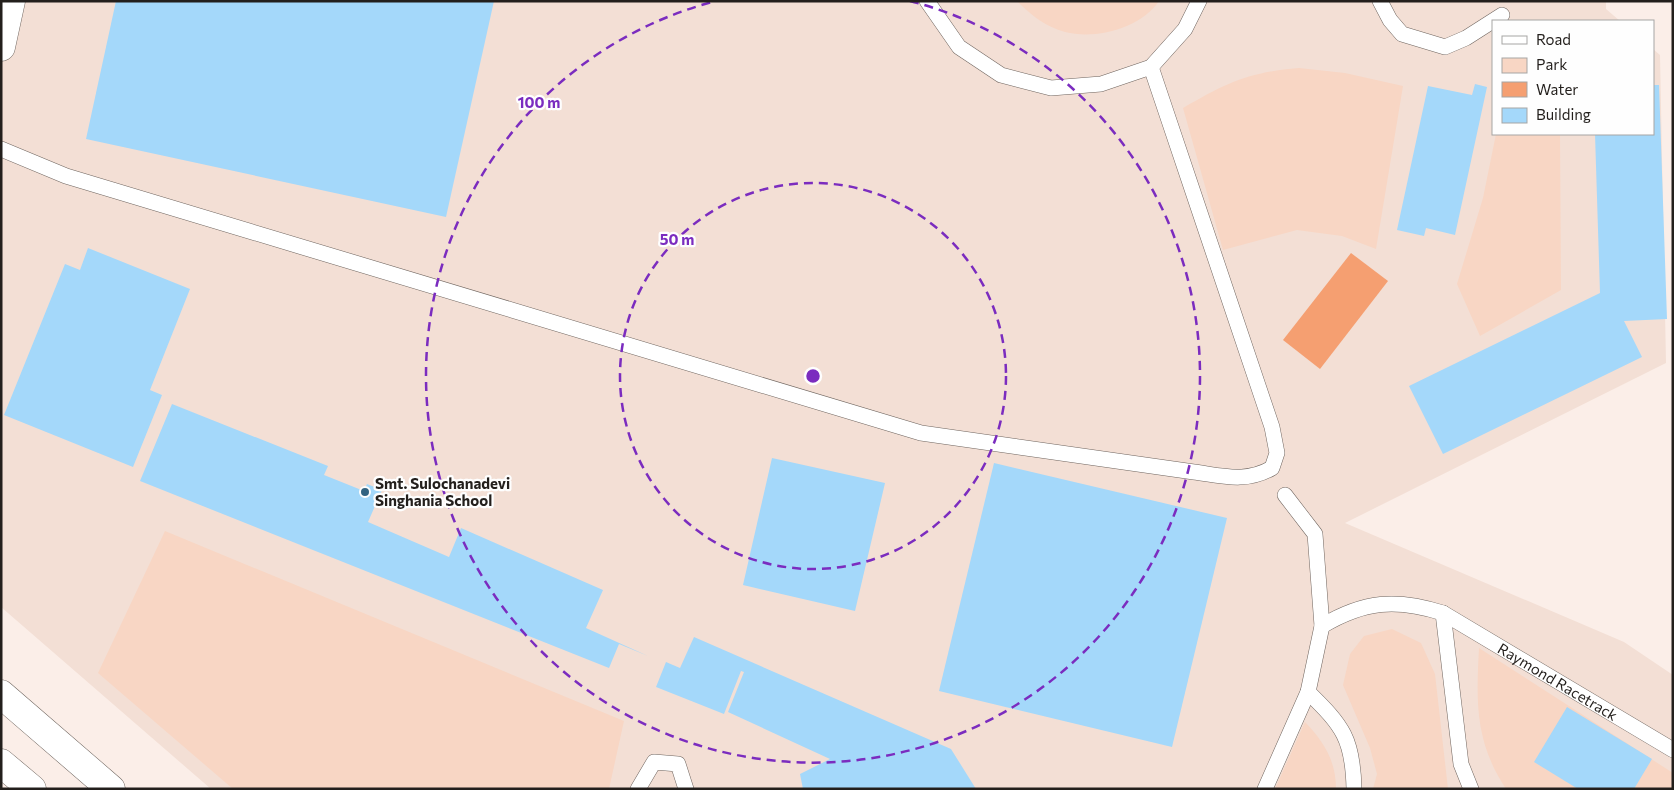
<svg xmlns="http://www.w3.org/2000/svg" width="1674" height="790" font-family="Commissioner,sans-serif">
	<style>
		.built { fill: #f3dfd5 }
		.green { fill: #f8d6c4 }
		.water { fill: #f59f71 }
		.building { fill: #a4d8fa }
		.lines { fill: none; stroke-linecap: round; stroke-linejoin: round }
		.lane-casing { stroke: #6f655f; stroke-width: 16 }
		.secondary-casing { stroke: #6f655f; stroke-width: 29 }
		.lane { stroke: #fff; stroke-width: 15 }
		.secondary { stroke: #fff; stroke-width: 28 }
		.ring { fill: none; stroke: #7b2cbf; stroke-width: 2.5; stroke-dasharray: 9 6 }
		.poi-dot { fill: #326381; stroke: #fefefe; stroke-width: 2 }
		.labels { text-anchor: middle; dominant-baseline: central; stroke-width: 4.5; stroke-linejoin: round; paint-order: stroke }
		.poi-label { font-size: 15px; font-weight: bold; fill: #231f1c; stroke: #fefefe; text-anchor: start }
		.street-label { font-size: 15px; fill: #231f1c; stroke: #fefefe }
		.centre { fill: #7b2cbf; stroke: #fefefe; stroke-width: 2.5 }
		.ring-label { font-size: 15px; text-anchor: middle; font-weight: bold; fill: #7b2cbf; stroke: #fefefe; stroke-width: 4.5; stroke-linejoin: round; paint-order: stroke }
	</style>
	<rect width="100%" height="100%" fill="#fbeee8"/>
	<path class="built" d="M1 1H1606V9L1620 21H1493V134H1653V49L1660 55 1666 363 1345 523 1624 642 1673 675V789H211L1 607Z"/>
	<g class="green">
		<path d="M1017 1H1159C1141 28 1096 40 1065 32 1046 27 1031 15 1017 1Z"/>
		<path d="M1299 68 1345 73 1403 86 1376 249 1342 236 1297 230 1223 250 1183 108C1226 83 1249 72 1299 68Z"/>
		<path d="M1496 134H1560L1561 290 1480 336 1457 284 1483 198Z"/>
		<path d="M165 531 624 721 609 789H233L98 673Z"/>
		<path d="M1392 629 1421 643 1435 674 1448 789H1373L1377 774 1370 748 1343 685 1350 654 1364 636Z"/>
		<path d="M1479 648 1673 773V789H1506C1475 742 1476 703 1479 648Z"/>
		<path d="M1305 722C1324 742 1336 761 1336 789H1275Z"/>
	</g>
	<path class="water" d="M1351 253 1388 281 1320 369 1283 340Z"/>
	<g class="building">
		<path d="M116 1H494L446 217 86 139Z"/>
		<path d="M1475 84 1487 87 1455 235 1426 228 1424 236 1397 230 1428 86 1472 95Z"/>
		<path d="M1653 85H1659L1667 319 1624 321 1642 357 1443 454 1409 386 1600 293 1595 134H1653Z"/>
		<path d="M88 248 190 289 150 390 162 395 133 467 4 415 65 264 80 270Z"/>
		<path d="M172 404 328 466 324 475 364 491 367 484 382 490 368 522 449 557 461 528 603 590 586 628 648 656 619 644 609 668 140 481Z"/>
		<path d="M772 458 885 483 855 611 743 585Z"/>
		<path d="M994 463 1227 518 1172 747 939 691Z"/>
		<path d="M694 637 951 749 976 789H803L800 774 830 759 728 712 744 672 741 671 724 714 656 687 666 662 680 668Z"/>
		<path d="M1567 707 1652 759 1634 789H1578L1534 762Z"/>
	</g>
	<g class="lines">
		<defs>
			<g id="lane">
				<path d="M927 1 959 47 1001 75 1051 88 1101 84 1151 67 1185 29 1199 1"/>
				<path d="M1380 1 1390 20 1402 34 1445 47 1466 38 1502 15"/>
				<path d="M1 149 66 176 921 433 1194 472C1223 476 1246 483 1272 468L1277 453 1272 427 1151 67"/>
				<path d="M1443 613 1461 764 1471 789"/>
				<path id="s1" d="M1322 626C1364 601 1396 598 1443 613L1673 750"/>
				<path d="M1308 692C1343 726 1353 739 1354 789"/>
				<path d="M638 789 654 762 678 764 686 789"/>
				<path d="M1265 789 1308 692 1322 626 1315 534 1285 495"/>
			</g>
			<g id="secondary">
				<path d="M1 47 11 1"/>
				<path d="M1 694 111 789"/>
				<path d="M1 763 32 789"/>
			</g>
		</defs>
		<use href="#lane" class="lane-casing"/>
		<use href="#secondary" class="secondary-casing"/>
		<use href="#lane" class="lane"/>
		<use href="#secondary" class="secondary"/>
	</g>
	<g class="ring">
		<circle cx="813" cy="376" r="193"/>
		<path d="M910 1A387 387 0 1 1 716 1"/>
	</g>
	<circle class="poi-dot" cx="365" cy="492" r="5"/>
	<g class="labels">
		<g class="poi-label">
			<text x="375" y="483">Smt. Sulochanadevi<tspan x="375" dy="17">Singhania School</tspan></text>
		</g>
		<g class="street-label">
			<text stroke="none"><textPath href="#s1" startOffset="260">Raymond Racetrack</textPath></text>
		</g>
	</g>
	<circle cx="813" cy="376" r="8" class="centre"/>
	<g class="ring-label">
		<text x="539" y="108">100 m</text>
		<text x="677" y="245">50 m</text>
	</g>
	<rect width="1674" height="790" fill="none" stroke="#231f1c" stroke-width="5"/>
	<rect x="1492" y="20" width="162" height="115" fill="#fefefe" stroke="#a6a5a4"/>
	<rect x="1502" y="36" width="25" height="8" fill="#ffffff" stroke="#a6a5a4"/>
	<text x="1536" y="45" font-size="15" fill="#231f1c">Road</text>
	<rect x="1502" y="58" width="25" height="15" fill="#f8d6c4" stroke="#a6a5a4"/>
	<text x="1536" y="70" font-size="15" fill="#231f1c">Park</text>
	<rect x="1502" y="82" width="25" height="15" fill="#f59f71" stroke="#a6a5a4"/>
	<text x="1536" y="95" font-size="15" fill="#231f1c">Water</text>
	<rect x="1502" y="108" width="25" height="15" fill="#a4d8fa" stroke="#a6a5a4"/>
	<text x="1536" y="120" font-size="15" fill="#231f1c">Building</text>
</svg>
